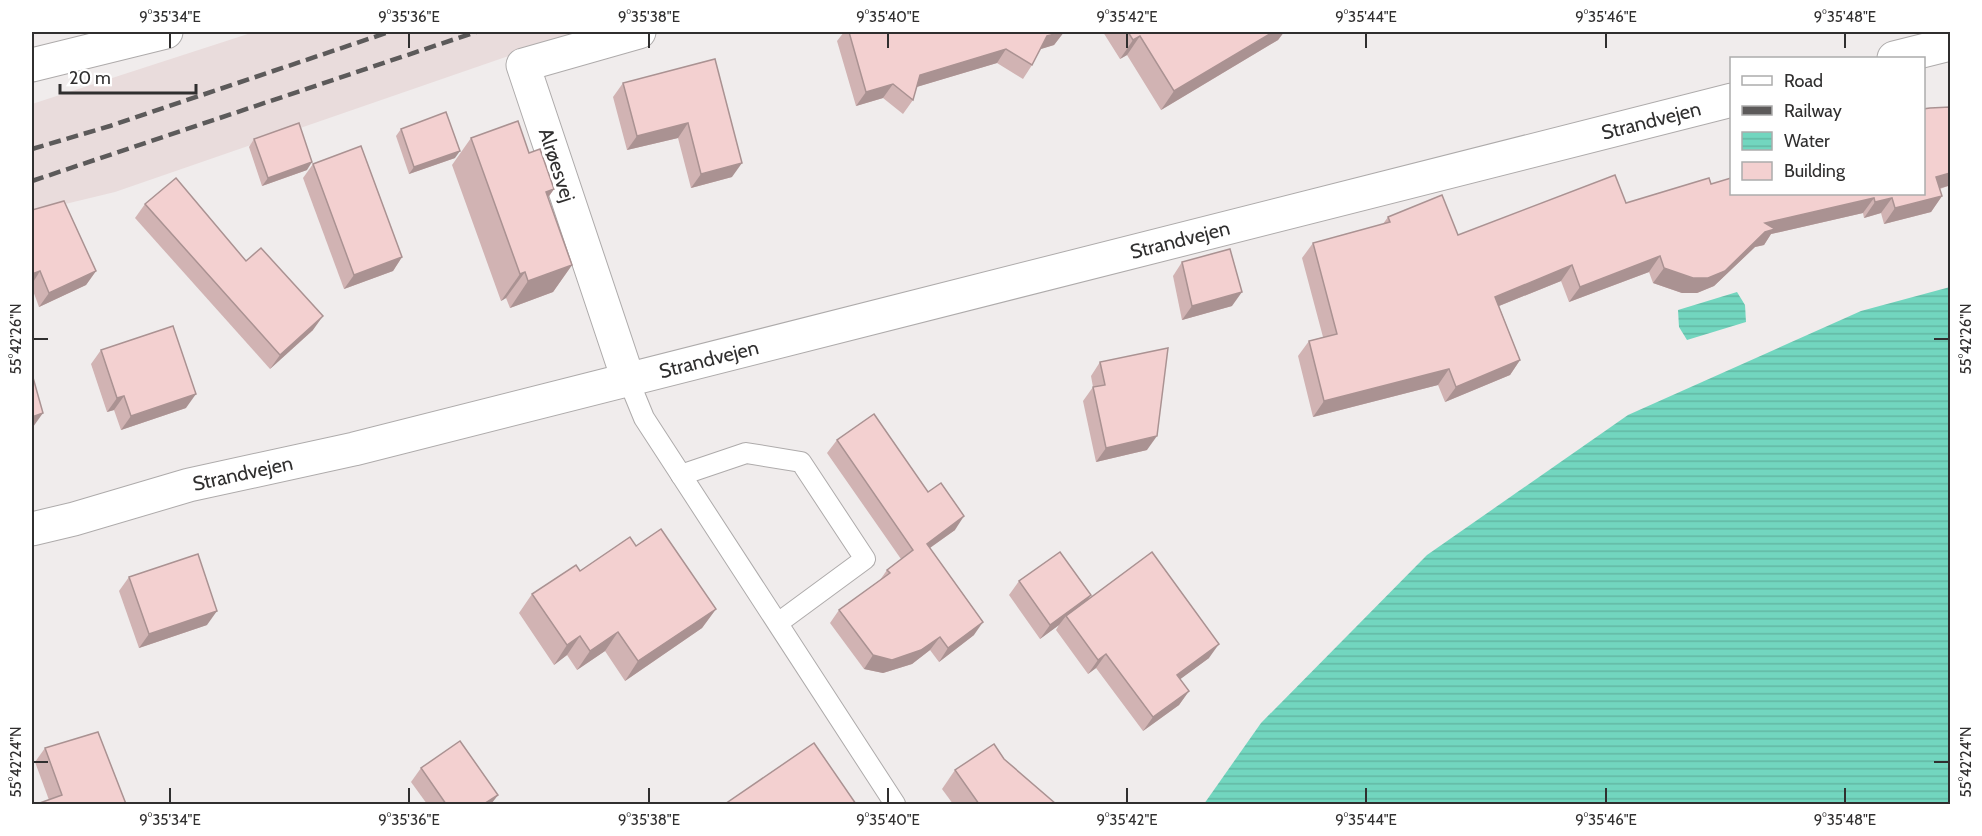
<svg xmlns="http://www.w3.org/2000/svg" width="1982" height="836" font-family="Cabin,sans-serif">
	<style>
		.built { fill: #e9dcdc }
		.water { fill: url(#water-rules) }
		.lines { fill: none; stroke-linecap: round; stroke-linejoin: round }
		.service-casing { stroke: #aeabab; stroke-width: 22 }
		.minor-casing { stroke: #aeabab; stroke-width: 35 }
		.tertiary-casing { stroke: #aeabab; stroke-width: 35 }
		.service { stroke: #fff; stroke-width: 20 }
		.minor { stroke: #fff; stroke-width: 33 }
		.tertiary { stroke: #fff; stroke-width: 33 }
		.rail { stroke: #5c5a5a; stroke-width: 4.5; stroke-dasharray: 12 6; stroke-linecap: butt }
		.wall { fill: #d1b3b3 }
		.shaded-wall { fill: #aa9292 }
		.building { fill: #f3d0d0; stroke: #aa9292; stroke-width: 1.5 }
		.ticks { fill: none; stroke: #302f2f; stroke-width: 2 }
		.labels { text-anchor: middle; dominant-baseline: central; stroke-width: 6; stroke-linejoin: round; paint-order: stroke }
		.street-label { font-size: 20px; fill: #302f2f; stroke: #fff }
		.neatline { fill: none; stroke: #302f2f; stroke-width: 2 }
		.ticks-label { font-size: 15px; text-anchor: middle; fill: #302f2f }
	</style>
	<defs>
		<pattern id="water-rules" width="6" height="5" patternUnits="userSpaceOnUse" patternTransform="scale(1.5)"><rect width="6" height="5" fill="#72d6bf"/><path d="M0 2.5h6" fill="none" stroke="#63b8a4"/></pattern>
	</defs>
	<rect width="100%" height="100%" fill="#f0ecec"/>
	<path class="built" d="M254 32H578L115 192 32 212V104Z"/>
	<g class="water">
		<path d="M1950 287V804H1204L1261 723 1427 555 1628 415 1861 311Z"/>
		<path d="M1737 292 1745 305 1746 322 1687 340 1679 327 1678 310Z"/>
	</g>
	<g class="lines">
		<defs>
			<g id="service">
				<path d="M628 379 644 418 895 804"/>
				<path d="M681 475 746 453 801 462 865 559 778 623"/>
			</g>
			<g id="minor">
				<path d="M32 65 166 32"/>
				<path d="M628 379 523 65 639 32"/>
			</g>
			<g id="tertiary">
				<path d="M1894 58 1950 44"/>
				<path id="s1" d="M32 529 74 519 189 485 354 449 1732 100"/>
			</g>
		</defs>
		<use href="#service" class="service-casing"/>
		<use href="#minor" class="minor-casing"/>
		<use href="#tertiary" class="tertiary-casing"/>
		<use href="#service" class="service"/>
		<use href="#minor" class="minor"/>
		<use href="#tertiary" class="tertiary"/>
		<g class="rail">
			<path d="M32 149 110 126 389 32"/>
			<path d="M32 181 476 32"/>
		</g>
	</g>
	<g class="wall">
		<path d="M844 32H1064L1054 45 1040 49 1032 65 1023 79 997 63 916 87 913 100 903 114 883 98 856 106 837 41Z"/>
		<path d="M1103 32H1284L1278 40 1161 110 1127 55 1120 59Z"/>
		<path d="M715 59 732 177 691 188 678 138 627 150 613 97 623 83Z"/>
		<path d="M1923 109 1948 186 1940 189 1942 196 1931 212 1884 224 1881 213 1864 218 1863 213 1771 234 1764 245 1755 247 1714 286 1697 293H1682L1653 283 1649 272 1569 302 1561 281 1499 306 1520 360 1510 375 1445 402 1438 385 1313 417 1298 356 1309 341 1323 337 1302 258 1313 243 1383 224 1388 217 1458 235 1626 203 1711 184 1731 194Z"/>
		<path d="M401 129 455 158 409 174 396 136Z"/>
		<path d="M471 138 529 153 554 189 548 198 572 265 553 292 510 308 506 298 501 301 452 165Z"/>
		<path d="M254 139 307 170 262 186 249 147Z"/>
		<path d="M313 164 402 257 393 271 344 289 303 178Z"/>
		<path d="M145 204 246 261 313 330 270 369 135 218Z"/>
		<path d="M32 210 96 271 86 285 39 307 32 288Z"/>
		<path d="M1182 262 1232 306 1182 320 1173 276Z"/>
		<path d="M101 350 186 408 121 430 114 410 107 412 91 364Z"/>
		<path d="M1100 362 1147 450 1096 462 1083 401 1093 387 1091 376Z"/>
		<path d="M837 440 955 530 930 548 974 635 939 662 930 650 912 664 883 673 864 669 830 623 839 610 880 580 887 570 901 559 827 453Z"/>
		<path d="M636 546 716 609 702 628 625 681 605 651 577 670 567 655 554 665 519 613 532 594 580 571Z"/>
		<path d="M129 577 207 625 139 648 119 591Z"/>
		<path d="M1019 581 1088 599 1209 658 1180 679 1189 691 1179 705 1143 731 1096 668 1088 674 1056 630 1059 625 1040 639 1009 595Z"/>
		<path d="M45 748 126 804 49 800 35 762Z"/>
		<path d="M1004 759 1056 804H953L942 789 955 770Z"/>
		<path d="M421 768 498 795 491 804H427L411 782Z"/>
	</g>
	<g class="shaded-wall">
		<path d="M1064 32 1054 45 1038 50 1047 36Z"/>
		<path d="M1273 32H1284L1278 40 1161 110 1174 91Z"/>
		<path d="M1140 36 1127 55 1120 59 1133 40Z"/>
		<path d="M1006 49 997 63 910 89 920 75Z"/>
		<path d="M893 84 883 98 856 106 866 92Z"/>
		<path d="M688 123 678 138 627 150 637 136Z"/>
		<path d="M460 151 455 158 409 174 414 167Z"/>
		<path d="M312 162 307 170 262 186 268 178Z"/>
		<path d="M742 163 732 177 691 188 701 174Z"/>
		<path d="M1950 173V183L1948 186 1926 192 1936 177Z"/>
		<path d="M554 189 535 215 546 192Z"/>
		<path d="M1942 196 1931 212 1884 224 1895 208Z"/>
		<path d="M1874 198 1863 213 1771 234 1764 245 1755 247 1714 286 1697 293H1682L1653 283 1664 268 1765 223Z"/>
		<path d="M1892 198 1881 213 1864 218 1875 202Z"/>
		<path d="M1660 256 1649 272 1569 302 1580 287Z"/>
		<path d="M402 257 393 271 344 289 354 275Z"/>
		<path d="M572 265 553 292 510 308 528 281Z"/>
		<path d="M1572 265 1561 281 1484 312 1495 297Z"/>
		<path d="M40 271 32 284V274Z"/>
		<path d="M96 271 86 285 39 307 49 293Z"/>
		<path d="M525 272 506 298 501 301 520 274Z"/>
		<path d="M1242 292 1232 306 1182 320 1192 306Z"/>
		<path d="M323 316 313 330 270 369 280 355Z"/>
		<path d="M1520 360 1510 375 1445 402 1456 387Z"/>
		<path d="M1449 369 1438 385 1313 417 1324 401Z"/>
		<path d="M196 394 186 408 121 430 131 416Z"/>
		<path d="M124 396 114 410 107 412 117 398Z"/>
		<path d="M43 413 33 427 32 428V417Z"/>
		<path d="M1157 436 1147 450 1096 462 1106 448Z"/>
		<path d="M964 516 955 530 917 557 927 544Z"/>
		<path d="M1091 595 1082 609 1066 616 1059 625 1040 639 1050 625Z"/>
		<path d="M716 609 702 628 625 681 638 661Z"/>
		<path d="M217 611 207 625 139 648 149 634Z"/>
		<path d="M983 622 974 635 939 662 948 648Z"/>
		<path d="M618 632 605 651 577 670 590 651Z"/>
		<path d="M580 636 567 655 554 665 567 645Z"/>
		<path d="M940 637 930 650 912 664 883 673 864 669 873 655Z"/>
		<path d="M1219 644 1209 658 1167 689 1177 675Z"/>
		<path d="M1106 654 1096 668 1088 674 1098 660Z"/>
		<path d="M1189 691 1179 705 1143 731 1153 717Z"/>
		<path d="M498 795 491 804H484Z"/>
	</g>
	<g class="building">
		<path d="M849 32H1063L1047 36 1032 65 1006 49 920 75 913 100 893 84 866 92Z"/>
		<path d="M1128 32H1273L1174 91 1140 36 1133 40Z"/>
		<path d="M715 59 742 163 701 174 688 123 637 136 623 83Z"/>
		<path d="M1950 107V173L1936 177 1942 196 1895 208 1892 198 1875 202 1874 198 1765 223 1775 229 1765 232 1725 271 1708 278H1693L1664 268 1660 256 1580 287 1572 265 1495 297 1520 360 1456 387 1449 369 1324 401 1309 341 1337 334 1313 243 1390 222 1388 217 1442 195 1458 235 1615 175 1626 203 1709 178 1711 184 1731 178V194H1923V109L1930 108Z"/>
		<path d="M446 112 460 151 414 167 401 129Z"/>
		<path d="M518 121 529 153 540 149 554 189 546 192 572 265 528 281 525 272 520 274 471 138Z"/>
		<path d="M299 123 312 162 268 178 254 139Z"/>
		<path d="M361 146 402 257 354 275 313 164Z"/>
		<path d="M176 178 246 261 261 248 323 316 280 355 145 204Z"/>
		<path d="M64 201 96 271 49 293 40 271 32 274V210Z"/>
		<path d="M1230 249 1242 292 1192 306 1182 262Z"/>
		<path d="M173 326 196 394 131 416 124 396 117 398 101 350Z"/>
		<path d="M1168 348 1157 436 1106 448 1093 387 1105 385 1100 362Z"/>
		<path d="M32 374 43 413 32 417Z"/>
		<path d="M874 414 928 492 941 483 964 516 927 544 983 622 948 648 940 637 921 650 892 660 873 655 839 610 890 573 887 570 913 550 837 440Z"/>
		<path d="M661 529 716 609 638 661 618 632 590 651 580 636 567 645 532 594 576 565 580 571 630 537 636 546Z"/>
		<path d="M1060 552 1091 595 1050 625 1019 581Z"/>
		<path d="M1152 552 1219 644 1177 675 1189 691 1153 717 1106 654 1098 660 1066 616Z"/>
		<path d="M198 554 217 611 149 634 129 577Z"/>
		<path d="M98 732 126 804H37L62 795 45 748Z"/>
		<path d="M460 741 498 795 484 804H446L421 768Z"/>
		<path d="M814 743 856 804H725Z"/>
		<path d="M994 744 1004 759 1056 804H979L955 770Z"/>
	</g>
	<path class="ticks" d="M170 33V48M409 33V48M649 33V48M888 33V48M1127 33V48M1366 33V48M1606 33V48M1845 33V48M33 339H48M1934 339H1949M33 762H48M1934 762H1949M170 788V803M409 788V803M649 788V803M888 788V803M1127 788V803M1366 788V803M1606 788V803M1845 788V803"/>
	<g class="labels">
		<g class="street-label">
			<text stroke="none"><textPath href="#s1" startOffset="1670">Strandvejen</textPath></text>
			<text transform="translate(557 165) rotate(72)">Alrøesvej</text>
			<text stroke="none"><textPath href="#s1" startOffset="1184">Strandvejen</textPath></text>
			<text stroke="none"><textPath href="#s1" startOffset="698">Strandvejen</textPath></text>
			<text stroke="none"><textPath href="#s1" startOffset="218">Strandvejen</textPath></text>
		</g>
	</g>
	<rect width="1982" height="836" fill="none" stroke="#ffffff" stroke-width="66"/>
	<rect x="1730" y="57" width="195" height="138" fill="#ffffff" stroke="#acacac" stroke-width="1.5"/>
	<rect x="1742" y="76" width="30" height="9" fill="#ffffff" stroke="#acacac" stroke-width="1.5"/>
	<text x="1784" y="87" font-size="18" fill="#302f2f">Road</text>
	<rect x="1742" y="106" width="30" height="9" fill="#5c5a5a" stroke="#acacac" stroke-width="1.5"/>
	<text x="1784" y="117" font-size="18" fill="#302f2f">Railway</text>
	<rect x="1742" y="132" width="30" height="18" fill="url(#water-rules)" stroke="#acacac" stroke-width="1.5"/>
	<text x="1784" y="147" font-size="18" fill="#302f2f">Water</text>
	<rect x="1742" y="162" width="30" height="18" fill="#f3d0d0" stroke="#acacac" stroke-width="1.5"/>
	<text x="1784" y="177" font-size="18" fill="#302f2f">Building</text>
	<path d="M60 84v9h136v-9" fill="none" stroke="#302f2f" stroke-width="3"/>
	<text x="69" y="84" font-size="18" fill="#302f2f" stroke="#ffffff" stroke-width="4.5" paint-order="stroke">20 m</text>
	<rect x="33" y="33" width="1916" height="770" class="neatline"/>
	<g class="ticks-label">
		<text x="170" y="22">9°35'34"E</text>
		<text x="409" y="22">9°35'36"E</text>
		<text x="649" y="22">9°35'38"E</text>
		<text x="888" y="22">9°35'40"E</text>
		<text x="1127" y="22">9°35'42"E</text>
		<text x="1366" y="22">9°35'44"E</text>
		<text x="1606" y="22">9°35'46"E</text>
		<text x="1845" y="22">9°35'48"E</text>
		<text transform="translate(16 339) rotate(-90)" y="5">55°42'26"N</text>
		<text transform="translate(1966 339) rotate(-90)" y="5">55°42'26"N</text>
		<text transform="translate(16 762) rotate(-90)" y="5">55°42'24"N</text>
		<text transform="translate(1966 762) rotate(-90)" y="5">55°42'24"N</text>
		<text x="170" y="825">9°35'34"E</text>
		<text x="409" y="825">9°35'36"E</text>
		<text x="649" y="825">9°35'38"E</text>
		<text x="888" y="825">9°35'40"E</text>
		<text x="1127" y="825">9°35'42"E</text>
		<text x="1366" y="825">9°35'44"E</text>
		<text x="1606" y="825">9°35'46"E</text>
		<text x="1845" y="825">9°35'48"E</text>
	</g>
</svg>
